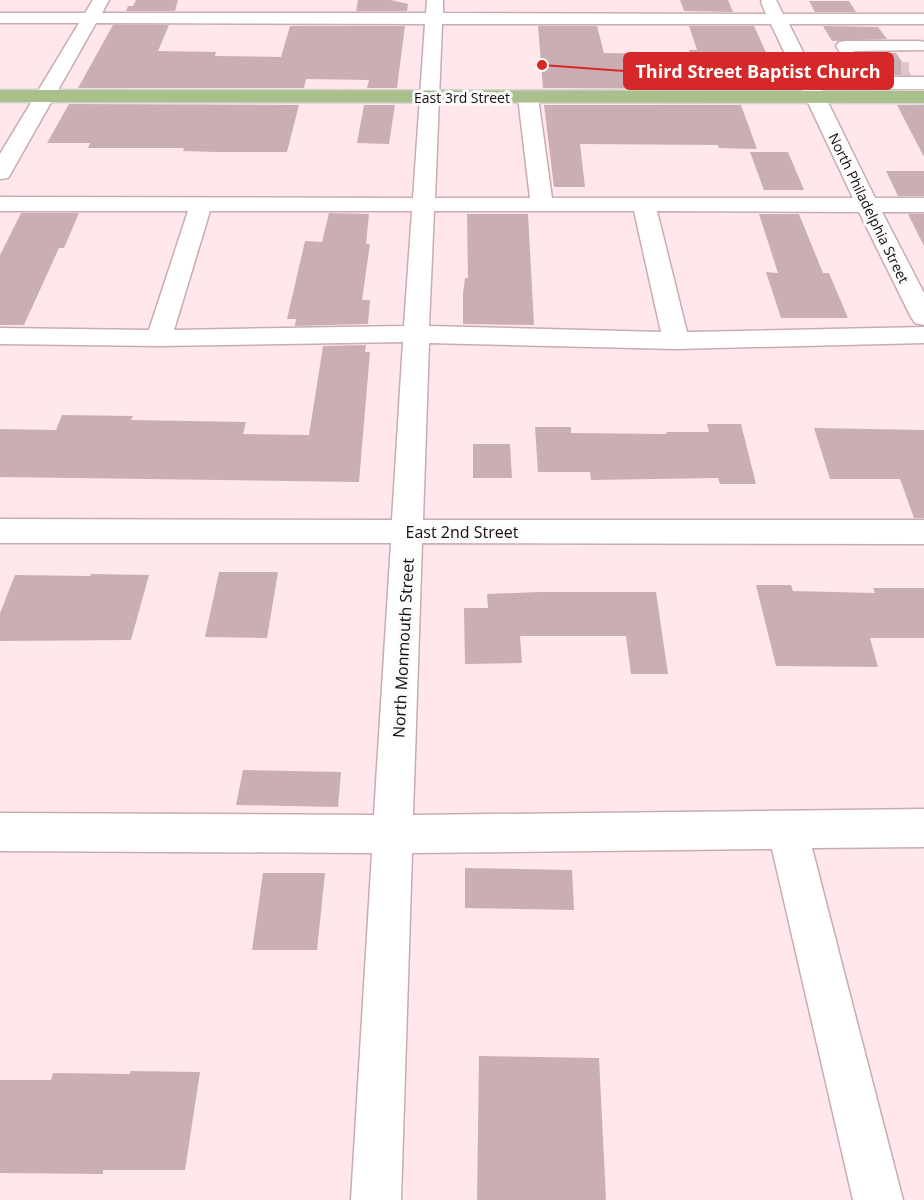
<svg xmlns="http://www.w3.org/2000/svg" width="924" height="1200" font-family="'Open Sans',sans-serif">
	<style>
		.building { fill: #caaeb4 }
		.lines { fill: none; stroke-linecap: round; stroke-linejoin: round }
		.minor-tunnel { stroke: #dcc6cb; stroke-width: 20; stroke-dasharray: 20 10; stroke-linecap: butt }
		.minor-casing { stroke: #c8acb2; stroke-width: 3 }
		.major-casing { stroke: #d5d3d4; stroke-width: 3 }
		.minor { fill: #fff; fill-rule: evenodd }
		.major { fill: #a9bf8c; fill-rule: evenodd }
		.labels { text-anchor: middle; dominant-baseline: central; stroke-width: 6; stroke-linejoin: round; paint-order: stroke }
		.far-street-label { font-size: 14px; fill: #170d10; stroke: #fbfbfb }
		.street-label { font-size: 16px; fill: #170d10; stroke: #fbfbfb }
		.leader { fill: none; stroke: #d62828; stroke-width: 2 }
		.callout-dot { fill: #d62828; stroke: #fbfbfb; stroke-width: 2 }
		.callout { fill: #d62828; stroke: #d62828; stroke-width: 2 }
		.callout-label { font-size: 18px; text-anchor: middle; font-weight: bold; fill: #fff }
	</style>
	<rect width="100%" height="100%" fill="#ffe7ec"/>
	<g class="building">
		<path d="M136 0H178L175 11H126L128 6H133Z"/>
		<path d="M358 0H391L408 4 407 11H356Z"/>
		<path d="M680 0H728L733 12 684 11Z"/>
		<path d="M809 1H849L856 12H815Z"/>
		<path d="M113 25H169L158 51 216 52 215 56 281 57 290 26H405L397 88H367L369 80 306 79 304 88H78Z"/>
		<path d="M538 26H597L604 53 690 54 689 50H697L689 26H754L779 81H733L735 89 543 88Z"/>
		<path d="M823 26 878 27 887 39 832 41Z"/>
		<path d="M860 53H896L911 75H881L880 67 866 64Z"/>
		<path d="M69 104 299 105 287 152H216L183 151 184 148H88L90 143H47Z"/>
		<path d="M364 105H395L389 144 357 143Z"/>
		<path d="M544 105H741L757 149 719 148 718 145 580 144 585 187H554Z"/>
		<path d="M897 105H924V157Z"/>
		<path d="M750 152H788L804 190H764Z"/>
		<path d="M886 171H924V196H898Z"/>
		<path d="M21 213H79L64 248H59L24 325H0V255Z"/>
		<path d="M329 213 369 214 366 244H370L362 300H370L368 324 295 326 296 319H287L305 241 322 242Z"/>
		<path d="M467 214H528L534 325 463 324V293L465 278H468Z"/>
		<path d="M759 214H799L823 273H829L848 318H781L766 272 778 273Z"/>
		<path d="M908 214H924V246Z"/>
		<path d="M366 345 365 352H370L359 482 0 477V429L56 430 62 415 133 416 131 420 246 422 243 434 309 435 323 346Z"/>
		<path d="M707 424H741L756 484H720L718 478 591 480 590 472H538L535 427H571V433L667 434 666 432H709Z"/>
		<path d="M814 428 924 430V518H914L900 479H830Z"/>
		<path d="M473 444H510L512 478H473Z"/>
		<path d="M219 572H278L267 638 205 637Z"/>
		<path d="M91 574 149 575 131 640 0 641V613L15 575 90 576Z"/>
		<path d="M756 585H791L793 591 875 593 873 588H924V638H870L878 667 776 666Z"/>
		<path d="M539 592H656L668 674H631L626 636H520L522 663 465 664 464 608H488L487 594Z"/>
		<path d="M243 770 341 772 338 807 236 805Z"/>
		<path d="M465 868 572 870 574 910 465 908Z"/>
		<path d="M263 873H325L317 950H252Z"/>
		<path d="M479 1056 599 1058 606 1200H477Z"/>
		<path d="M130 1071 200 1072 185 1170H103V1174L0 1173V1080H51L53 1073 130 1074Z"/>
	</g>
	<g class="lines">
		<path class="minor-tunnel" d="M871 72H909"/>
		<defs>
			<g id="minor">
				<path d="M93 0H109L102 13H426L427 0H443V13L766 14 761 2 762 0H776L783 14H924V24H789L810 66H871L878 68 880 72 878 76 872 77H924V89H866L859 87 856 83 859 79 865 78H816L875 198H924V212H882L924 293V325L915 323 911 317 859 212 657 211 687 332 924 327V343L676 349 429 343 423 520H924V544L422 543 413 815 924 809V847L812 848 903 1200H853L772 849 412 853 401 1200H351L372 853 0 851V813L374 815 391 543H0V519L392 520 403 342 159 346 0 344V328L149 330 188 211H0V197L413 198 425 24 96 23 11 173 8 178 0 179V154L79 23H0V13H85ZM442 24H771L853 198H552L538 97 535 93H521L518 97 530 198H435ZM210 211H412L404 326 174 330ZM434 211H634L661 332 429 326Z"/>
				<path d="M845 41H920L924 42V50L855 51 847 55 841 54 836 46 839 42Z"/>
			</g>
			<path id="major" d="M0 90 924 91V103L0 102Z"/>
		</defs>
		<use href="#minor" class="minor-casing"/>
		<use href="#major" class="major-casing"/>
		<use href="#minor" class="minor"/>
		<use href="#major" class="major"/>
	</g>
	<g class="labels">
		<g class="far-street-label">
			<text x="462" y="97">East 3rd Street</text>
			<text transform="translate(869 208) rotate(64)">North Philadelphia Street</text>
		</g>
		<g class="street-label">
			<text x="462" y="532">East 2nd Street</text>
			<text transform="translate(403 648) rotate(-87)">North Monmouth Street</text>
		</g>
	</g>
	<path class="leader" d="M542 65L624 71"/>
	<circle class="callout-dot" cx="542" cy="65" r="6"/>
	<rect class="callout" x="624" y="53" width="269" height="36" rx="6"/>
	<g class="callout-label">
		<text x="758" y="78">Third Street Baptist Church</text>
	</g>
</svg>
